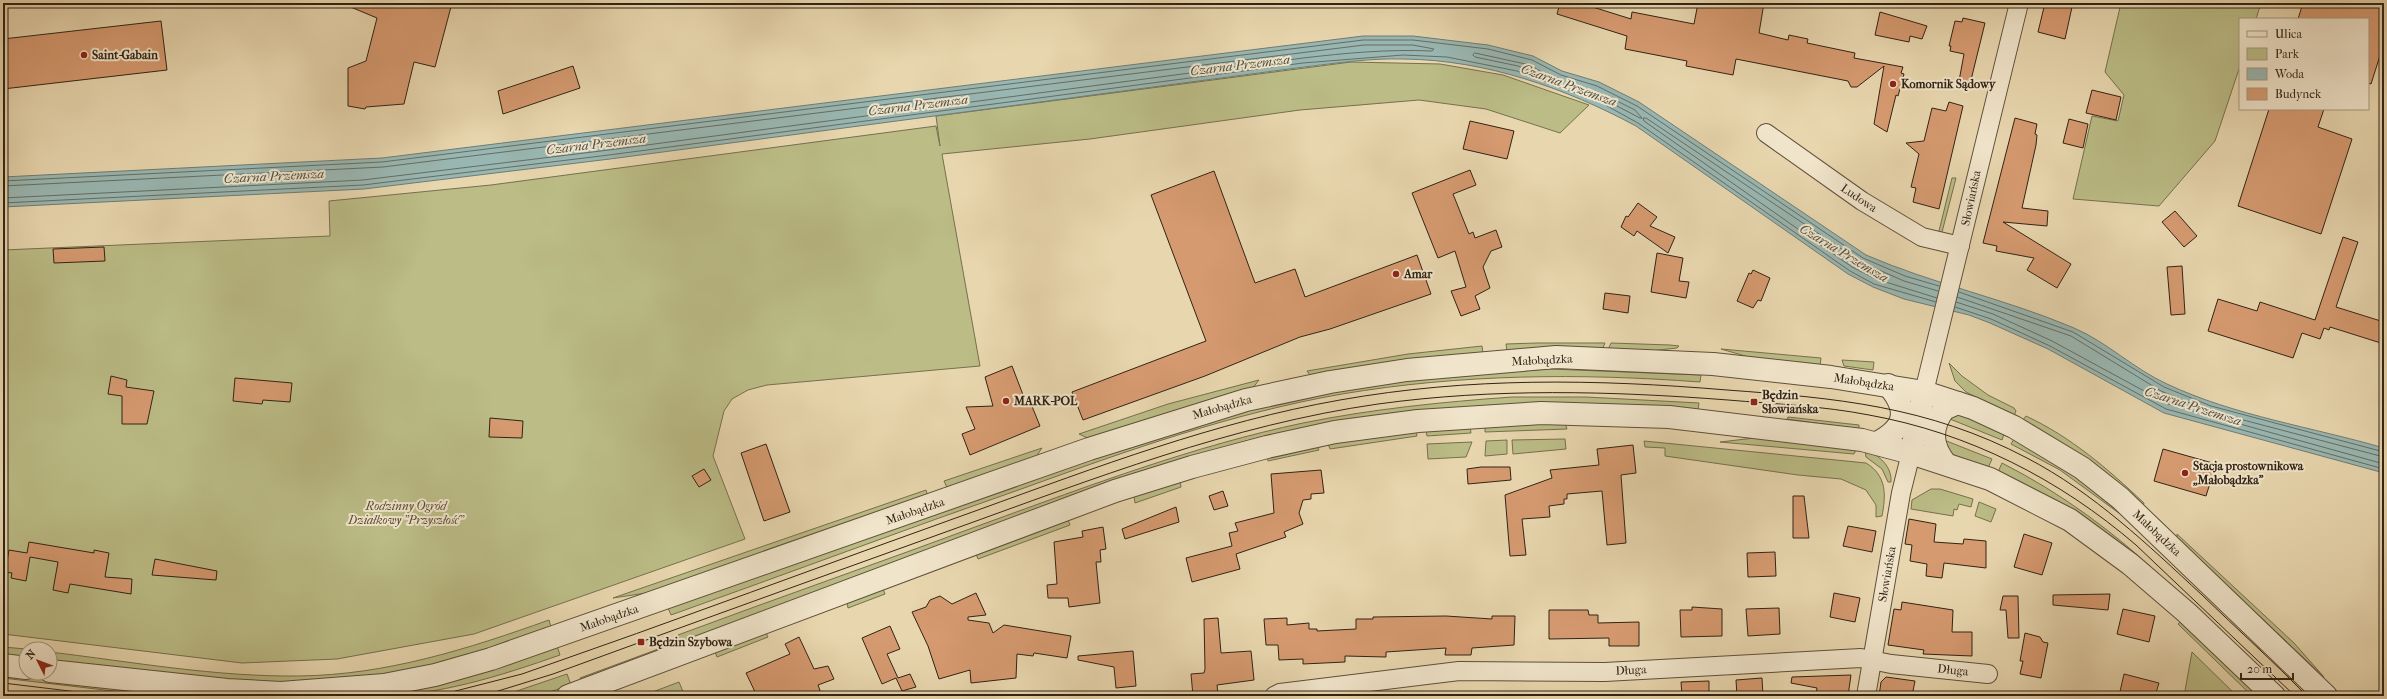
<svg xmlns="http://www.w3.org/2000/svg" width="2387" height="699" font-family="'IM FELL French Canon',serif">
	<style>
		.green { fill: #bbbc86; stroke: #76704e }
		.water { fill: #99b7b2; stroke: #6f7c73 }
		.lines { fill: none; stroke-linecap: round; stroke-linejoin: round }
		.shore { stroke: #656d64; stroke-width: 1 }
		.building { fill: #d69a70; stroke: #312315 }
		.minor-casing { stroke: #5f503b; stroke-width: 20 }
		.tertiary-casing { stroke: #5f503b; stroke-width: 24 }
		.minor { stroke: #f0e4ca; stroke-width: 18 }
		.tertiary { stroke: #f0e4ca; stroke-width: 22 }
		.tram { stroke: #312315; stroke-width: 1 }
		.poi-dot { fill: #8f2418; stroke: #f0e4ca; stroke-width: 1.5 }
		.labels { text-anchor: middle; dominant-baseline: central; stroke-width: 4; stroke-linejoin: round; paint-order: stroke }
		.poi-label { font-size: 12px; font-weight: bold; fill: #312315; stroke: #f0e4ca; text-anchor: start }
		.street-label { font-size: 12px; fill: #312315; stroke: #f0e4ca }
		.park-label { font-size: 12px; font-style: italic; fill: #544931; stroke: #f0e4ca }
		.water-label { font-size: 13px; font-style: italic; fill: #504f44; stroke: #f0e4ca }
	</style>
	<rect width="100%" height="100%" fill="#e8d6ae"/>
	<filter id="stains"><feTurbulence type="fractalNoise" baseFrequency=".005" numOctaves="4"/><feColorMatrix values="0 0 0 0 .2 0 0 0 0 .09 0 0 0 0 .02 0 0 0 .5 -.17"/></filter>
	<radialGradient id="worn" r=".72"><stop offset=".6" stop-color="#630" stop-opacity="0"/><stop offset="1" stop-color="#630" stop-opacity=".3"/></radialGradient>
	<g class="green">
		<path d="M2121 3H2261L2256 19H2240V66L2215 141 2159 206 2073 199 2092 116 2118 121 2124 95 2105 72Z"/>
		<path d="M1351 62 1440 64 1503 75 1589 105 1560 133 1486 109 1419 100 1300 110 1090 139 942 154 980 366 767 385 748 390 732 399 724 411 713 456 745 539 474 634 337 659 242 663 3 634V250L330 236 329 201 491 185 936 126 940 146 936 116Z"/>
		<path d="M1952 178H1956L1941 236 1938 235Z"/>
		<path d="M1537 343H1605L1602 350 1507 352 1506 344Z"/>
		<path d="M1611 343 1670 345 1679 346 1677 348 1650 351 1607 352Z"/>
		<path d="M1482 346 1483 354 1310 375 1307 371 1408 354Z"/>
		<path d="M1721 349 1821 358 1820 366 1759 360Z"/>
		<path d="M1842 360 1874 362 1873 370 1844 366Z"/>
		<path d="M1949 363 1962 376 1988 395 2014 408 2016 411 2014 416 1966 392 1955 381Z"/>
		<path d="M1550 369 1701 375 1700 382C1580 373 1461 374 1342 394 1233 413 1129 450 1024 488 906 529 789 573 671 615L668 608 568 643 1128 446 1231 414 1323 393 1425 378Z"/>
		<path d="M1259 380 1252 389 1092 440 1079 434 1168 404Z"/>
		<path d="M1512 397H1586L1699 403 1698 410 1565 403 1455 408 1264 436 1203 453 582 681 580 678 680 641 678 635C780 597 884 561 986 523 1091 485 1194 446 1303 423 1372 409 1442 402 1512 397Z"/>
		<path d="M1950 413 1967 416 2004 434 2002 440 1945 417Z"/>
		<path d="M2026 416C2071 437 2108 469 2144 503L2143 507 2022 421Z"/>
		<path d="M1788 417 1859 425V429L1787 419Z"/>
		<path d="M1565 423 1567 429 1485 432V426Z"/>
		<path d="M1470 426 1471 433 1427 436 1426 430Z"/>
		<path d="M1416 431 1417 436 1330 449 1328 444Z"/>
		<path d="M1763 437 1856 450 1854 454 1720 442Z"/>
		<path d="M1939 438 1992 459 1988 468 1951 454Z"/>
		<path d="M1565 439 1566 449 1513 454 1512 440Z"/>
		<path d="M2014 439 2077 478 2127 519 2060 470 2011 444Z"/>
		<path d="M1507 440V454L1485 456 1486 441Z"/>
		<path d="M1644 441 1866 463C1887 476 1886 495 1882 516L1876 517V505L1866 490 1841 479 1798 475 1665 456V448L1645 447Z"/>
		<path d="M1472 442 1466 457 1428 459 1427 444Z"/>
		<path d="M1317 446 1319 450 1268 461 1267 457Z"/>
		<path d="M1042 448 1035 458 948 490 944 481Z"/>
		<path d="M1865 450C1879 455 1892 466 1891 482H1888L1882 469 1866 457Z"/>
		<path d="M2002 463C2063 494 2115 533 2164 579L1998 472Z"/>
		<path d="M1180 481 1181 487 1135 503 1134 496Z"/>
		<path d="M1931 489H1940L1973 499 1971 507 1959 504 1957 510 1954 509 1953 516 1911 509 1912 500Z"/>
		<path d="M926 490 928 496 653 592 613 598Z"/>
		<path d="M1979 502 1996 509 1991 522 1975 516Z"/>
		<path d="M1068 520 1070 525 978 559 976 554Z"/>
		<path d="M2177 534 2294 643 2324 677 2177 539Z"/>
		<path d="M883 589 885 594 848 608 847 602Z"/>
		<path d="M549 620 551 627 465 657 403 672 369 677 262 684 50 660V652C133 662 216 677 299 676 386 675 468 649 549 620Z"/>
		<path d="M2181 621 2261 696H2252L2178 624Z"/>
		<path d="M766 633 768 637 717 657 715 652Z"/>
		<path d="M557 646 560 655C500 676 438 696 374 696Z"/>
		<path d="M3 647 26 649V657L3 655Z"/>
		<path d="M2192 652 2237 696H2184Z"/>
		<path d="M3 674 188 696H155L3 678Z"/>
		<path d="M567 674 571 685 537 696H502Z"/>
		<path d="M679 682 684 694 678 696H642Z"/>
	</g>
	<path class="water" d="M1363 36H1413L1488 45 1533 56 1562 71 1599 82 1639 102 1866 255C1933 284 2006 299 2074 328 2107 342 2134 369 2167 384 2235 416 2312 427 2384 448V473L2164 413 2048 349 1990 323 1969 315 1904 299 1873 287 1848 274 1636 126C1565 88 1486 60 1404 59 1371 58 1337 63 1304 67L610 159 364 189 3 207V177L382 158Z"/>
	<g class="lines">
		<g class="shore">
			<path d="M1475 53 1530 65 1545 74 1543 76 1518 66 1475 57 1473 55Z"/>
			<path d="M1619 102 1635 110 1642 118H1640L1617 106 1616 103Z"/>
			<path d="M3 181 382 162 1363 40H1413L1488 49 1532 60 1561 75 1597 86 1637 106 1863 258 1905 276 1939 286"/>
			<path d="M3 186 383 167 1364 45H1413L1434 49 1432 51C1389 49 1346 53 1303 58L609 150 363 180 3 198"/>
			<path d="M3 203 363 185 609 155 1303 63 1403 55 1447 57 1517 71 1600 102 1638 123 1850 271 1874 284 1936 302"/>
			<path d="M1959 292 2073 332 2164 387 2211 406 2384 452"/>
			<path d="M1957 297 2071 336 2161 391 2209 411 2384 457"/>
			<path d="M1937 298 1876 279 1852 267 1644 121 1643 118H1646L1861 262 1904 281 1938 291"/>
			<path d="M1956 302 1993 314 2052 341 2168 404 2384 464"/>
			<path d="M1955 307 1991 319 2050 346 2166 409 2384 469"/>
		</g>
	</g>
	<g class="building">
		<path d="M341 3H452L435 67 414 62 404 104 366 107 365 109 348 106V68L366 61 377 18Z"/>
		<path d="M1560 3H1580L1631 19 1632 12 1694 24 1698 3H1764L1759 33 1788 40 1789 35 1808 39 1807 43 1855 53 1854 58 1903 67 1901 73 1904 74 1898 96 1896 95 1887 132 1874 124 1884 66 1857 87H1851L1848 81 1736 59 1733 75 1686 66 1687 61 1625 49 1627 36 1557 14Z"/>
		<path d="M2045 3 2072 7 2065 39 2038 32Z"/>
		<path d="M2303 3H2384V43L2371 84 2368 83V19H2298Z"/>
		<path d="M1880 12 1927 26 1922 39 1910 36 1909 42 1875 35Z"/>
		<path d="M1963 18 1985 23 1970 84 1959 81 1964 54 1950 51 1951 46H1949L1955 21 1962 22Z"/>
		<path d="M161 21 167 70 3 89V39Z"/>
		<path d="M573 66 580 88 503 114 498 91Z"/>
		<path d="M2092 90 2121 97 2116 120 2086 113Z"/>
		<path d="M1949 102 1963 106 1939 209 1913 202 1916 188 1911 187 1919 154 1906 143 1924 141 1932 108 1946 111Z"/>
		<path d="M2269 109H2324L2318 127 2352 139 2321 234 2238 206Z"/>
		<path d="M2015 118 2037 124 2035 134 2037 135 2036 145 2022 208 2048 211 2047 226 2003 222 2071 264 2057 288 2027 270 2034 258 1996 251 1997 246 1983 243Z"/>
		<path d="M2069 119 2088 124 2083 148 2063 143Z"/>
		<path d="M1470 121 1514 131 1507 159 1463 149Z"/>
		<path d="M1470 170 1476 185 1453 194 1469 234 1473 232 1475 238 1496 230 1502 247 1491 251 1483 267 1490 288 1475 296 1480 309 1461 316 1451 291 1466 287 1455 251 1438 258 1412 193Z"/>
		<path d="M1214 171 1255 283 1295 269 1305 297 1417 255 1431 294 1330 329 1300 337 1205 376 1083 420 1072 392 1206 341 1151 195Z"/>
		<path d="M1638 203 1657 217 1650 226 1675 237 1668 253 1637 231 1634 236 1621 227 1626 216 1628 217Z"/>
		<path d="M2175 211 2197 236 2184 247 2162 222Z"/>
		<path d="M2343 237 2358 242 2336 307 2384 322V344L2330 327 2329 330 2324 328 2320 339 2302 333 2293 358 2208 331 2218 299 2257 311 2260 302 2315 320Z"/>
		<path d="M104 247 105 261 54 263 53 249Z"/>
		<path d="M1657 253 1683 258 1679 281 1689 282 1686 298 1651 292Z"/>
		<path d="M2182 266 2185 314 2171 315 2167 267Z"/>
		<path d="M1753 270 1770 278 1761 301 1758 300 1753 308 1737 301 1749 273 1751 274Z"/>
		<path d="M1605 293 1630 296 1628 313 1603 309Z"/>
		<path d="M1012 366 1025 400 1029 399 1040 426 970 455 962 434 975 429 966 407 993 406 985 377Z"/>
		<path d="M111 376 127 380 126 387 154 391 147 424H122V396L108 394Z"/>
		<path d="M235 378 292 383 290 402 263 400 262 404 233 401Z"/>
		<path d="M490 418 523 421 522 438 489 437Z"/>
		<path d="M766 444 790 512 764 521 741 453Z"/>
		<path d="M1633 445 1636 473 1621 475 1626 543 1607 545 1602 491 1567 494V499H1564V504L1549 506 1550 517 1522 519 1526 555 1510 556 1505 495 1552 478 1550 470 1599 465 1597 449Z"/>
		<path d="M2163 449 2216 464 2206 496 2154 481Z"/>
		<path d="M1481 467H1510L1511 480 1468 484 1467 469Z"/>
		<path d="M704 469 711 480 699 487 692 476Z"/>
		<path d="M1321 470 1324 493 1311 494V499L1303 500 1299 513 1303 524 1284 532 1286 537 1236 554 1240 569 1192 582 1186 558 1232 546 1229 533 1238 531 1235 523 1274 513 1271 474Z"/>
		<path d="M1223 491 1228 506 1214 510 1209 496Z"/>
		<path d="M1793 496H1804L1809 538H1793Z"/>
		<path d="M1176 507 1179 522 1125 539 1122 529Z"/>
		<path d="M1909 519 1936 524 1934 542 1963 544 1964 539 1986 541V568L1944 563 1942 578 1926 576 1927 564 1910 561 1912 545 1905 544Z"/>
		<path d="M1848 526 1876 531 1872 552 1843 546Z"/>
		<path d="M1103 527 1106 549 1100 550 1101 562H1096L1100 603 1069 607 1068 598H1048L1047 585 1057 584 1054 542 1083 537 1082 531Z"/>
		<path d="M2024 534 2052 543 2042 575 2014 567Z"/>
		<path d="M29 542 94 553V550L109 553 105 577 132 579 131 594 70 584 68 593 53 590 58 562 30 557 26 581 11 578 12 573 5 572 9 550 27 553Z"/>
		<path d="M1775 552 1776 576 1748 577 1747 553Z"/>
		<path d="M155 559 217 571 216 580 152 575Z"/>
		<path d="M976 593 986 615 968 617V620L989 623 993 633 1004 625 1071 636 1067 658 1034 653 1033 656 1017 654 1016 678 971 683 970 670 939 679 928 646 912 612 926 607 930 600 940 596 952 604Z"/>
		<path d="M1834 593 1860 598 1855 622 1830 617Z"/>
		<path d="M2110 594 2108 610 2053 605V595Z"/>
		<path d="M2003 596H2018L2019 638H2008L2006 610H2000Z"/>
		<path d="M1902 602 1953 610 1952 632H1972V656L1923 654 1924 650 1888 645 1894 609 1901 610Z"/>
		<path d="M1692 607 1722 609V636L1681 637 1680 610H1692Z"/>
		<path d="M1779 608 1780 634 1748 636 1746 609Z"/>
		<path d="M2123 609 2155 616 2149 642 2117 634Z"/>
		<path d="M1549 610H1588L1589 615H1598V623L1639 622V646H1609V638L1549 639Z"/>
		<path d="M1446 616 1492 619V616H1515L1514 645 1472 648 1471 655H1445L1446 648 1386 652V657L1345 656V662L1303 664V659L1279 660 1278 645H1266L1264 619 1287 618V625L1309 623V629H1317V631L1356 629V619H1373V617Z"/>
		<path d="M1218 618 1221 653 1251 651 1254 680 1217 685 1218 694 1193 696 1191 674 1204 673 1205 669 1204 619Z"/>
		<path d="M890 626 900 649 887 654 898 678 910 674 916 687 902 691 896 678 882 684 862 638Z"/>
		<path d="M2025 633 2040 637 2043 642 2048 643 2041 678 2020 674 2023 661H2020Z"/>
		<path d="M799 637 814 669 828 666 834 679 818 685 822 696H757L746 673 790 654 785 644Z"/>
		<path d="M1133 651 1136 686 1116 688 1114 667 1078 660V656Z"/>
		<path d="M2124 674 2159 683 2155 696H2119Z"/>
		<path d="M1851 675 1848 696 1816 694 1817 688 1791 683 1792 677Z"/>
		<path d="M1886 677 1915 681 1912 696H1879L1881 682Z"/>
		<path d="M1762 678 1763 696H1737L1736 680Z"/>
		<path d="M1709 681V696H1682L1681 682Z"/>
	</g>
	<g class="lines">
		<defs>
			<g id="minor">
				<path d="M1766 133 1862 201 1922 237 1960 246"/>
				<path d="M1924 392 2019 3"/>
				<path d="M1274 696 1280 693 1459 671 1605 672 1861 658 1891 664 1988 674"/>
				<path d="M1866 696 1901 493 1911 453"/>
			</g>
			<g id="tertiary">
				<path d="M1877 443C1907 427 1909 410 1888 385"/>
				<path d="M1911 453 1924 392"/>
				<path d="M1945 463C1931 445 1930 428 1944 409L1958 403"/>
				<path d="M3 665 26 668"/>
				<path d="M50 671 227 690 281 693 384 685 435 675 491 659 1089 449 1246 400 1330 382 1407 370 1556 357 1713 364 1831 377 1924 392 1973 408 2014 427 2082 468 2120 498 2326 696"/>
				<path d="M568 696 1115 491 1192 467 1267 447 1335 432 1418 421 1541 413 1669 417 1862 440 1911 453 1990 479 2070 520 2130 564 2187 613 2274 696"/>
			</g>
		</defs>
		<use href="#minor" class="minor-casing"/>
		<use href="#tertiary" class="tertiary-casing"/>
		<use href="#minor" class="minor"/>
		<use href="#tertiary" class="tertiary"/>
		<g class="tram">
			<path d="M3 683 111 696"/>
			<path d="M3 693 25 696"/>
			<path d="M436 696 522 674C675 621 826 564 978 510 1097 467 1215 422 1340 400 1470 377 1595 379 1727 390 1836 398 1928 406 2027 458 2094 493 2147 544 2202 595 2237 629 2273 661 2307 696"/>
			<path d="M482 696 553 674C687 625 821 577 954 529 1093 479 1231 425 1378 404 1495 388 1610 391 1728 400 1775 404 1823 406 1869 415 1969 433 2059 479 2136 545L2295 696"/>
		</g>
	</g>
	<g class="poi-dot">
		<circle cx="84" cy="55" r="4"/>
		<circle cx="1893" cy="84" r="4"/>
		<circle cx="1396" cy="274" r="4"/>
		<circle cx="1006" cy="401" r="4"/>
		<rect x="1750" y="398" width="8" height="8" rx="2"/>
		<circle cx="2185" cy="473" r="4"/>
		<rect x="637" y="638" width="8" height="8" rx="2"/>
	</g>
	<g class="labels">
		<g class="poi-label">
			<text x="92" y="55">Saint-Gabain</text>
			<text x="1901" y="84">Komornik Sądowy</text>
			<text x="1404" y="274">Amar</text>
			<text x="1762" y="395">Będzin<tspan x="1762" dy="14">Słowiańska</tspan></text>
			<text x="1014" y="401">MARK-POL</text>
			<text x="2193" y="466">Stacja prostownikowa<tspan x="2193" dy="14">„Małobądzka”</tspan></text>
			<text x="649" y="642">Będzin Szybowa</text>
		</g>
		<g class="street-label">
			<text transform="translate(1859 198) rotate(34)">Ludowa</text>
			<text transform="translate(1971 198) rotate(-78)">Słowiańska</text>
			<text transform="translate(1542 360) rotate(-3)">Małobądzka</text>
			<text transform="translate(1864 382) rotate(9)">Małobądzka</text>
			<text transform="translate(1222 407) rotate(-16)">Małobądzka</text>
			<text transform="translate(915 511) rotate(-19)">Małobądzka</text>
			<text transform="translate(2157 533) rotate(43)">Małobądzka</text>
			<text transform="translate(1887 574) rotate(-80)">Słowiańska</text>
			<text transform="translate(609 618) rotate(-19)">Małobądzka</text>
			<text transform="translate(1631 670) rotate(-3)">Długa</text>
			<text transform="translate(1953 670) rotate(6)">Długa</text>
		</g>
		<g class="park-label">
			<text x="406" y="506">Rodzinny Ogród<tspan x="406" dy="14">Działkowy "Przyszłość"</tspan></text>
		</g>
		<g class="water-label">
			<text transform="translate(1240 65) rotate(-7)">Czarna Przemsza</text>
			<text transform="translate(1569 85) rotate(20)">Czarna Przemsza</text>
			<text transform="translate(918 105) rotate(-7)">Czarna Przemsza</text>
			<text transform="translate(596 144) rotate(-7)">Czarna Przemsza</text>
			<text transform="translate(274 176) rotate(-3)">Czarna Przemsza</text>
			<text transform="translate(1844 253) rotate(31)">Czarna Przemsza</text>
			<text transform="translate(2193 406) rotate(18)">Czarna Przemsza</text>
		</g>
	</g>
	<rect width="2387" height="699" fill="none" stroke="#e8d6ae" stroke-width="16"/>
	<rect x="4" y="4" width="2379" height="691" fill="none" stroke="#312315" stroke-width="2"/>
	<rect x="8" y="8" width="2371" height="683" fill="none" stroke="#312315"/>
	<rect x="2239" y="18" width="130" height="92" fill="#f0e4ca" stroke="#a49782"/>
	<rect x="2247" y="31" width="20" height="6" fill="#f0e4ca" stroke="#a49782"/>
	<text x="2275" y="38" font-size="12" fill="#312315">Ulica</text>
	<rect x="2247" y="48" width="20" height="12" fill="#bbbc86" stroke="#a49782"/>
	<text x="2275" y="58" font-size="12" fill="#312315">Park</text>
	<rect x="2247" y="68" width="20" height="12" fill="#99b7b2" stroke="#a49782"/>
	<text x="2275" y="78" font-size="12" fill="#312315">Woda</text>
	<rect x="2247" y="88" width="20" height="12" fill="#d69a70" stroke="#a49782"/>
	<text x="2275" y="98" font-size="12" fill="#312315">Budynek</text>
	<g transform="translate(38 661) rotate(312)"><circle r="19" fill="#f0e4ca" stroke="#a49782"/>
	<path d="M0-3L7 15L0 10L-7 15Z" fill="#8f2418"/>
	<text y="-6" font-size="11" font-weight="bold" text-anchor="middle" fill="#312315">N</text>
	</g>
	<path d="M2241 673v6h52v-6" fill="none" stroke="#312315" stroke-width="2"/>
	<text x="2247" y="673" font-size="12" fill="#312315" stroke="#f0e4ca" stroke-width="3" paint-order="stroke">20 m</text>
	<rect width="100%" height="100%" filter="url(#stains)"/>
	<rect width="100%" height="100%" fill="url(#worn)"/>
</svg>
